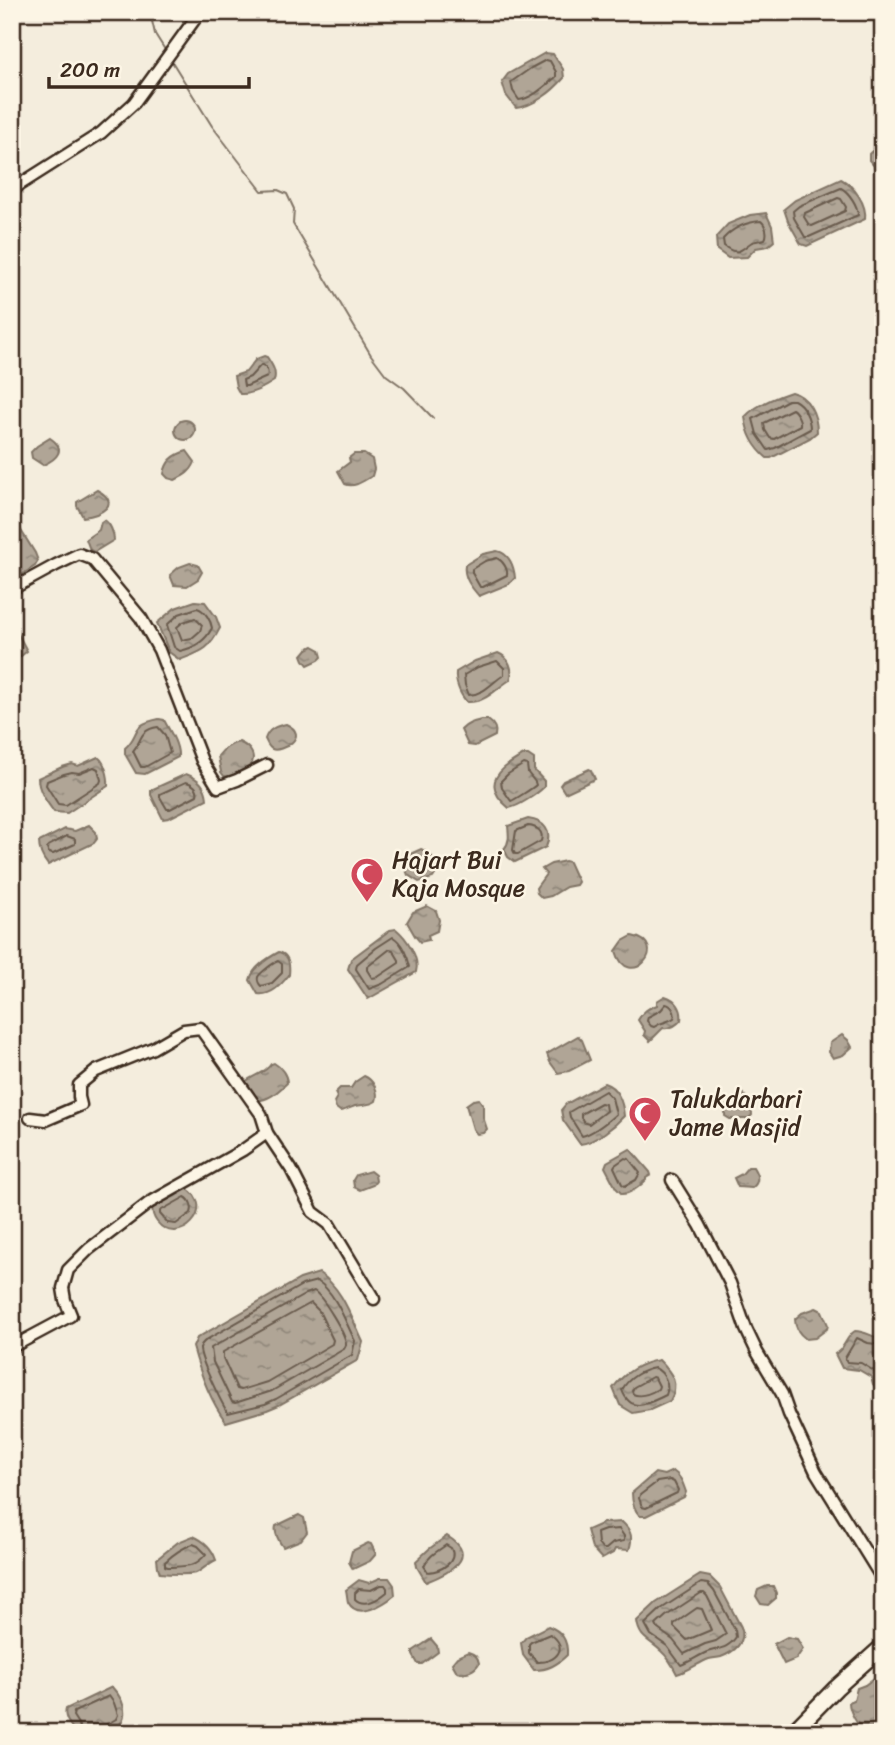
<svg xmlns="http://www.w3.org/2000/svg" width="895" height="1745" font-family="Sriracha,sans-serif">
	<style>
		.water { fill: url(#water-ripples); stroke: #817466; stroke-width: 2 }
		.lines { fill: none; stroke-linecap: round; stroke-linejoin: round }
		.shore { stroke: #6a5b4e; stroke-width: 2 }
		.stream { stroke: #817466; stroke-width: 2 }
		.minor-casing { stroke: #3b2a1e; stroke-width: 15 }
		.highway-casing { stroke: #3b2a1e; stroke-width: 19 }
		.minor { stroke: #fcf5e5; stroke-width: 10 }
		.highway { stroke: #fcf5e5; stroke-width: 14 }
		.labels { text-anchor: middle; dominant-baseline: central; stroke-width: 5; stroke-linejoin: round; paint-order: stroke }
		.poi-label { font-size: 24px; fill: #3b2a1e; stroke: #fcf5e5; text-anchor: start }
	</style>
	<defs>
		<pattern id="water-ripples" width="26" height="14" patternUnits="userSpaceOnUse" patternTransform="scale(1.75)"><rect width="26" height="14" fill="#b0a596"/><path d="M2 4q2-2 4 0t4 0M15 11q2-2 4 0t4 0" fill="none" stroke="#90877a"/></pattern>
	</defs>
	<rect width="100%" height="100%" fill="#f4eddd"/>
	<filter id="ink" filterUnits="userSpaceOnUse"><feTurbulence type="fractalNoise" baseFrequency=".0143" numOctaves="2"/><feDisplacementMap in="SourceGraphic" scale="14" xChannelSelector="R" yChannelSelector="G"/><feConvolveMatrix kernelMatrix="1 2 1 2 8 2 1 2 1" color-interpolation-filters="sRGB"/></filter>
	<g filter="url(#ink)">
		<g class="water">
			<path d="M545 53 553 54 563 69 564 78C552 92 534 106 516 108L506 95 502 82 508 74Z"/>
			<path d="M883 140V169L876 168 869 160V154Z"/>
			<path d="M841 179C854 186 867 204 865 219L807 246 801 244 788 221 784 209 795 200Z"/>
			<path d="M766 213 772 226 774 241 768 246 756 248 747 257 728 258 717 250 716 237 728 224 750 215Z"/>
			<path d="M264 356 267 357C272 365 277 371 274 381 265 387 251 395 240 394L236 387 234 376 246 372 256 359Z"/>
			<path d="M791 392C809 396 817 415 817 432L810 438 771 458H767C755 448 747 433 745 417 755 405 776 397 791 392Z"/>
			<circle cx="185" cy="430" r="10"/>
			<path d="M50 438C67 449 57 459 43 465L32 458 31 452 37 446Z"/>
			<path d="M187 451 195 462C191 472 185 475 175 480L168 478 164 474C166 460 175 454 187 451Z"/>
			<path d="M354 454H364L372 459 374 469 372 476C363 481 355 488 345 484L338 471 350 462 349 458Z"/>
			<path d="M97 490C123 504 100 515 83 517L77 506V502Z"/>
			<path d="M12 516 35 553 38 561 35 566 12 581Z"/>
			<path d="M104 520C110 523 114 533 114 540L94 552 90 550 86 539 99 530 101 522Z"/>
			<path d="M497 551C509 553 514 566 515 578L509 584 479 596C471 587 463 577 465 565L483 554Z"/>
			<path d="M190 563 198 565 202 572 198 579 187 586 174 585 170 575 179 567Z"/>
			<path d="M195 601 205 602 216 617 220 628C209 650 202 651 180 660L169 652 157 623 175 608Z"/>
			<path d="M12 628 16 630 27 651 21 656 12 658Z"/>
			<path d="M313 646 320 650 322 657 319 660 308 665 304 660 302 655 307 649Z"/>
			<path d="M498 653C509 657 514 670 510 680 495 689 486 703 467 702 460 695 455 682 456 672L475 661Z"/>
			<path d="M159 719 164 720C170 731 179 745 178 757L145 774 136 773 125 754V748C141 734 129 725 159 719Z"/>
			<path d="M481 720H488C494 724 497 729 495 736L475 746 468 745 461 730C466 724 473 722 481 720Z"/>
			<path d="M286 724C312 736 280 753 272 749 268 747 267 743 265 739 268 729 276 726 286 724Z"/>
			<path d="M239 742C267 755 248 778 224 776L221 772 218 756C224 748 230 744 239 742Z"/>
			<path d="M524 755H528L534 759V770L544 781V787C537 794 518 807 509 808 480 784 499 768 524 755Z"/>
			<path d="M98 757C105 762 109 777 108 786L67 813 54 812C47 802 38 791 38 778L62 767 72 764 78 766Z"/>
			<path d="M589 769 591 770 595 779 565 793 560 785 563 781Z"/>
			<path d="M186 774C198 778 206 786 207 799L169 818 163 819 151 795V790Z"/>
			<path d="M528 819C544 821 553 831 546 847L515 862 508 857 504 849C510 842 509 835 508 826Z"/>
			<path d="M89 825 96 832 97 839 94 843 48 865C43 859 39 850 39 842L65 829 75 831Z"/>
			<path d="M421 849C432 854 435 859 438 870L433 878 419 882 408 875 404 864 410 854Z"/>
			<path d="M565 861 569 862 578 882 576 885 566 887 551 896 542 898 537 893 536 888 546 874 542 869 551 864Z"/>
			<path d="M427 906 436 911 439 920 437 931 428 935 429 940 420 942 415 936 407 922 413 912Z"/>
			<path d="M396 929C407 938 420 958 416 972L368 999 348 969 351 959 390 930Z"/>
			<path d="M632 936C673 944 628 993 616 951L623 941Z"/>
			<path d="M279 952C290 955 290 966 289 975 281 985 271 996 258 994L250 980C253 967 268 958 279 952Z"/>
			<path d="M665 996C676 999 683 1009 681 1020 676 1026 671 1029 663 1028L650 1041 644 1035 645 1031 638 1020C643 1011 648 1008 657 1005V1001Z"/>
			<path d="M842 1035 848 1040 852 1047 843 1055 833 1058 829 1052 830 1043Z"/>
			<path d="M578 1036 582 1040 590 1060 569 1071 558 1073 550 1062 547 1054Z"/>
			<path d="M274 1063C281 1067 287 1075 287 1083 278 1091 268 1102 255 1100L247 1090 245 1082C253 1075 266 1073 271 1064Z"/>
			<path d="M364 1076C374 1080 379 1092 376 1101 369 1106 363 1104 355 1106 350 1108 346 1110 340 1111L336 1108 334 1102 337 1097 335 1093 340 1088H351L355 1082Z"/>
			<path d="M604 1083C618 1087 623 1103 624 1116 614 1127 594 1143 580 1144L563 1120 561 1110 566 1104Z"/>
			<path d="M743 1094C750 1099 752 1107 752 1115L748 1119H730L725 1116C725 1102 730 1099 743 1094Z"/>
			<path d="M479 1099 483 1105V1117L487 1129 483 1133 477 1134 473 1129 466 1105 473 1100Z"/>
			<path d="M630 1149 650 1172 651 1175 646 1178V1180C639 1187 631 1194 622 1194L616 1188 605 1167 607 1162Z"/>
			<path d="M748 1167H753C758 1175 760 1182 752 1188L738 1187 734 1178 742 1174Z"/>
			<path d="M370 1171 375 1175 376 1181 373 1185 360 1190 354 1187 353 1180 356 1175Z"/>
			<path d="M186 1188C219 1208 178 1249 157 1222 153 1217 152 1213 152 1206Z"/>
			<path d="M319 1273C342 1287 352 1319 363 1342L358 1360 279 1405 267 1410 226 1422C210 1400 200 1373 193 1347L197 1338 300 1279Z"/>
			<path d="M816 1308 822 1311 828 1325 827 1329 815 1338 806 1339C799 1334 795 1328 795 1319L802 1313Z"/>
			<path d="M855 1331C864 1331 873 1337 883 1339V1392L879 1391 873 1384 871 1377 859 1370 842 1368 835 1354C846 1348 845 1337 855 1331Z"/>
			<path d="M659 1360C672 1373 680 1383 670 1401L650 1410 633 1413 620 1405 613 1388C625 1372 639 1363 659 1360Z"/>
			<path d="M673 1471C681 1476 683 1484 686 1492L684 1497 646 1516H640C634 1510 632 1501 632 1493L655 1473 664 1475Z"/>
			<path d="M299 1515 304 1518 307 1532 301 1540 283 1547C279 1542 274 1532 276 1526Z"/>
			<path d="M622 1522C632 1531 633 1538 629 1550L615 1549 613 1553 602 1559 592 1548 587 1530 603 1523Z"/>
			<path d="M193 1536C205 1541 212 1548 216 1560 209 1563 201 1571 196 1573 188 1575 168 1574 160 1573L158 1567 157 1559 178 1542Z"/>
			<path d="M447 1536C482 1557 447 1574 426 1582L417 1567 416 1561 429 1549Z"/>
			<path d="M368 1543 371 1544 376 1554 370 1561 353 1569 349 1562 352 1551Z"/>
			<path d="M700 1575 710 1577 720 1587 741 1627C747 1642 734 1652 721 1657 717 1658 713 1658 709 1659 698 1663 689 1671 677 1674 673 1666 668 1657 661 1651 650 1640 639 1639 637 1621L656 1603Z"/>
			<path d="M380 1578H389L394 1585 395 1595C384 1604 358 1621 348 1602 347 1598 347 1594 346 1590L359 1580 369 1583Z"/>
			<path d="M767 1586H773L776 1593V1598L768 1605 761 1604 756 1596 758 1590Z"/>
			<path d="M548 1626C562 1631 568 1640 567 1655 557 1665 548 1670 534 1670L523 1655 521 1643 526 1637Z"/>
			<path d="M787 1637 797 1639 803 1649 796 1659 784 1664 774 1644Z"/>
			<path d="M431 1639 437 1646 438 1652 422 1664H418L413 1655V1651Z"/>
			<path d="M468 1652C474 1654 478 1656 479 1663 475 1671 465 1674 457 1672L452 1663 457 1657Z"/>
			<path d="M883 1671V1733H865C858 1726 849 1712 849 1702L854 1700 857 1688 865 1685Z"/>
			<path d="M112 1687C128 1704 131 1725 105 1732 96 1735 84 1733 76 1733 71 1726 63 1718 66 1709Z"/>
		</g>
		<g class="lines">
			<g class="shore">
				<path d="M546 60 550 61 556 72V77C545 86 533 98 519 100L513 91 511 82 531 68Z"/>
				<path d="M841 188C849 192 858 206 858 215L809 237H805L794 218 793 211 799 206Z"/>
				<path d="M838 198 841 199 846 207 845 211 812 226 809 225 804 217 805 213Z"/>
				<path d="M761 221C766 225 768 234 765 239 762 240 755 241 752 242 741 249 739 257 724 246L723 239C733 228 746 222 761 221Z"/>
				<path d="M261 365C266 365 269 372 267 377L247 386H244L243 380 250 377Z"/>
				<path d="M794 400C804 405 810 418 810 429L775 448 768 450 757 434 753 419 788 400Z"/>
				<path d="M792 409C796 411 801 420 800 425L774 439 770 438 765 430 764 423Z"/>
				<path d="M497 558C503 561 508 569 507 575L483 587H480L472 573V569L485 561Z"/>
				<path d="M197 608C205 610 211 621 212 628 205 642 194 648 180 651L174 647 167 625 179 614Z"/>
				<path d="M195 618 202 625 200 631 192 638 182 640 177 627 183 622Z"/>
				<path d="M497 661 504 668V675C492 682 485 694 469 695L465 685 464 675 478 667Z"/>
				<path d="M158 727 165 735 170 753 145 767H141L133 751C143 739 139 730 158 727Z"/>
				<path d="M524 764 527 765 528 773 535 782 536 785C533 788 514 800 511 801L502 788 501 781 508 774Z"/>
				<path d="M94 767 98 769 101 780 100 783 66 805 58 804 46 785 47 781 64 774 72 772 79 773Z"/>
				<path d="M186 782C192 783 199 788 197 795L170 809H167L160 797V794Z"/>
				<path d="M528 826C537 827 544 831 541 841L518 854H515L513 850 516 831Z"/>
				<path d="M67 836 75 839V844L53 854 49 853 47 848 48 846Z"/>
				<path d="M393 937C402 942 408 957 410 967L382 984 369 989 356 969 357 964 376 948Z"/>
				<path d="M390 949 393 950 399 960V963L378 977 372 978 367 970V967Z"/>
				<path d="M278 961 282 964V973L272 983 261 986C259 984 257 980 258 977 260 973 273 963 278 961Z"/>
				<path d="M666 1004C672 1005 676 1013 674 1018 667 1023 662 1021 654 1027L651 1026 647 1021 648 1017 661 1010Z"/>
				<path d="M605 1091 612 1098 616 1114C607 1122 594 1133 582 1136L570 1117 569 1112Z"/>
				<path d="M601 1103 605 1104 606 1111 589 1124 585 1123 581 1118V1114Z"/>
				<path d="M625 1158 629 1159 640 1173 636 1180 625 1186 622 1184 614 1167 615 1165Z"/>
				<path d="M185 1197C191 1200 193 1208 191 1213L176 1224 168 1223 160 1214V1211Z"/>
				<path d="M317 1281C335 1291 346 1323 355 1341L352 1355 276 1399 265 1404 228 1413C222 1404 199 1358 200 1348 201 1342 208 1339 213 1336L302 1285Z"/>
				<path d="M314 1291C322 1296 346 1334 346 1344 346 1346 345 1347 344 1349L272 1391 235 1403 232 1402 213 1362 211 1348 306 1294Z"/>
				<path d="M311 1303 319 1311 333 1340 332 1344 267 1382 241 1390 237 1389 223 1358V1352Z"/>
				<path d="M883 1345 868 1343 857 1338 845 1358 847 1362 861 1363 874 1371 883 1385"/>
				<path d="M655 1368C665 1373 670 1385 666 1395 647 1404 631 1414 622 1390 628 1378 642 1370 655 1368Z"/>
				<path d="M652 1377 655 1378 659 1386 658 1389C651 1393 641 1398 633 1394L632 1391 634 1387Z"/>
				<path d="M670 1480 674 1482 678 1490 677 1493 646 1508 642 1507 639 1498 640 1495 657 1482Z"/>
				<path d="M619 1529 624 1536V1541L613 1543 606 1549H602L598 1544 597 1533 605 1530Z"/>
				<path d="M193 1544 198 1546 206 1554C195 1568 185 1566 168 1567L165 1566V1562C173 1554 182 1548 193 1544Z"/>
				<path d="M446 1545 451 1548C458 1562 441 1571 428 1572L424 1566C427 1557 438 1551 446 1545Z"/>
				<path d="M701 1583 708 1584 714 1591 735 1630 736 1637C728 1649 719 1648 707 1652 698 1656 690 1662 681 1665L667 1646 651 1635 645 1624 661 1609Z"/>
				<path d="M381 1585H385L387 1588V1592C379 1599 364 1608 355 1599V1593L359 1589 371 1590Z"/>
				<path d="M701 1593H704L707 1596 726 1634 716 1641 705 1644 684 1654 673 1640 658 1629 656 1625 666 1616Z"/>
				<path d="M697 1608 702 1609 711 1630 687 1640 674 1627V1624Z"/>
				<path d="M550 1634C570 1647 556 1663 537 1662L529 1653V1644L531 1642Z"/>
				<path d="M81 1733 80 1727 73 1716 74 1712 109 1696 114 1703 118 1715 116 1719 104 1726 102 1733"/>
			</g>
			<g class="stream">
				<path d="M150 12 155 34 167 53"/>
				<path d="M171 60 212 126 262 191 278 190 287 194 294 209 293 224 371 355 386 375 404 388 433 418"/>
			</g>
			<defs>
				<g id="minor">
					<path d="M12 192 19 185 101 133 134 103 200 12"/>
					<path d="M12 589 56 565 79 554 92 559 141 618 159 650 202 761 218 787 237 780 267 765"/>
					<path d="M30 1118 46 1120 81 1105 79 1097V1085L96 1071 153 1048 184 1030 200 1028 261 1114 267 1133 291 1169 313 1212 329 1224 374 1299"/>
					<path d="M672 1180 700 1225 730 1283 746 1329 757 1352 782 1394 789 1414 816 1472 883 1580"/>
					<path d="M12 1347 70 1316 71 1315 65 1300 63 1288 68 1270 89 1249 149 1203 243 1150 267 1133"/>
				</g>
				<path id="highway" d="M792 1733 836 1688 883 1646"/>
			</defs>
			<use href="#minor" class="minor-casing"/>
			<use href="#highway" class="highway-casing"/>
			<use href="#minor" class="minor"/>
			<use href="#highway" class="highway"/>
		</g>
	</g>
	<defs>
		<symbol id="mosque-pin" viewBox="-11 -11 22 30"><path d="M0 17L-7.5 6A9.5 9.5 0 1 1 7.5 6Z" fill="#d1495b" stroke="#fcf5e5"/><path d="M3.5-4.9A6 6 0 1 0 3.5 4.9A5 5 0 1 1 3.5-4.9Z" fill="#fff"/></symbol>
	</defs>
	<g fill-rule="evenodd">
		<use href="#mosque-pin" x="348" y="855" width="38" height="52"/>
		<use href="#mosque-pin" x="626" y="1094" width="38" height="52"/>
	</g>
	<g class="labels">
		<g class="poi-label">
			<text x="392" y="860">Hajart Bui<tspan x="392" dy="28">Kaja Mosque</tspan></text>
			<text x="670" y="1099">Talukdarbari<tspan x="670" dy="28">Jame Masjid</tspan></text>
		</g>
	</g>
	<rect width="895" height="1745" fill="none" stroke="#fcf5e5" stroke-width="42"/>
	<rect x="21" y="21" width="853" height="1703" fill="none" stroke="#3b2a1e" stroke-width="2.5" filter="url(#ink)"/>
	<path d="M49 77v10h200v-10" fill="none" stroke="#3b2a1e" stroke-width="3.5"/>
	<text x="60" y="77" font-size="21" fill="#3b2a1e" stroke="#fcf5e5" stroke-width="5" paint-order="stroke">200 m</text>
</svg>
